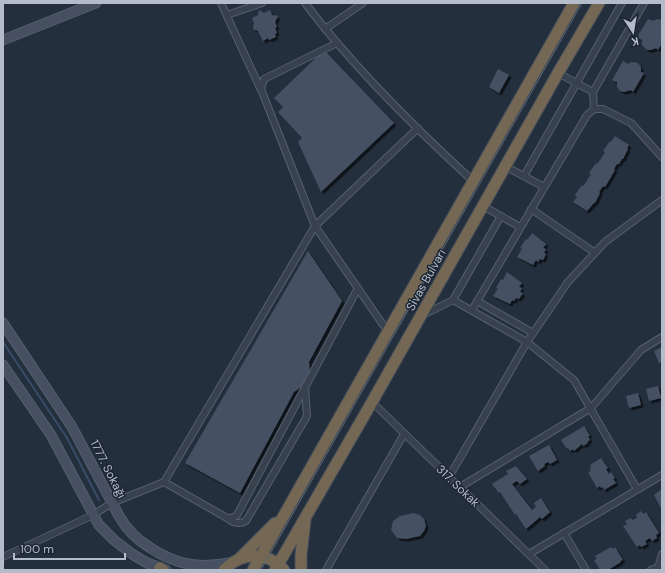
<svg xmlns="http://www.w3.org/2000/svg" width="665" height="573" font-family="'DM Sans',sans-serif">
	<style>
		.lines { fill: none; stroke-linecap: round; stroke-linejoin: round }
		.stream { stroke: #394c67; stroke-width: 2 }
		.building { fill: #455162; filter: url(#shadow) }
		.street-casing { stroke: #565f6c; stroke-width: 8 }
		.secondary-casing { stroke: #565f6c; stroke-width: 11 }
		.highway-casing { stroke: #434c59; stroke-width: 13 }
		.street { stroke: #38414e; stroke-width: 6 }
		.secondary { stroke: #465061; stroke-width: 9 }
		.highway { stroke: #746855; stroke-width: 11 }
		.tram { stroke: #5a6575; stroke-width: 1 }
		.labels { text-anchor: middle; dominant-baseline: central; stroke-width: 3; stroke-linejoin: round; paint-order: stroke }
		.street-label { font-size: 12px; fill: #b4bcc9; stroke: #1d2633 }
	</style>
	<defs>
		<filter id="shadow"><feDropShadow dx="2.5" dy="2.5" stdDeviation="0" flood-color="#0009"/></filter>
	</defs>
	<rect width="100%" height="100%" fill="#242f3e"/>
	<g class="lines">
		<path class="stream" d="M3 342 67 438 99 500"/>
	</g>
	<g class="building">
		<path d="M259 10 264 13 270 10 272 15 278 16 275 22 277 27 275 28 277 33 275 34 276 37 269 40 268 38 263 41 258 31 253 29 254 23 252 18 258 15Z"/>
		<path d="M648 19 653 21 657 19 662 20V43L658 50 656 48 651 50H647L642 45V40L637 37Z"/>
		<path d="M324 50 394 123 321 192 298 142 302 138 278 112 283 107 274 98Z"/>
		<path d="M623 61 628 64 632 62 638 63 641 67V72L644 73 633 92 631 90 624 92 620 91 617 87V82L612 80Z"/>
		<path d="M498 69 509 75 499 93 489 87Z"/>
		<path d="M615 136 629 145 627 148 628 149 623 159H622L619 164H617L614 169 615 170 605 187 603 186 599 192 600 193 595 203H594L587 211 573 202 577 197 575 195 582 185 583 186 586 182 591 174 589 173 596 163 597 164 600 160 605 152 603 151 610 141 611 142Z"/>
		<path d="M532 233 546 244 543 248 546 249 544 253 546 254 543 260 540 259 538 262 536 260 533 265 517 257 522 249 520 248 526 239 527 240Z"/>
		<path d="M308 251 342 301 309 362 310 373 304 385 294 392 240 493 185 463Z"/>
		<path d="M507 272 522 283 519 287 522 288 520 292 523 293 519 299 516 298 514 301 512 300 510 304 493 296 498 289 496 288 501 279 503 280Z"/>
		<path d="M662 347V362L659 363 654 351Z"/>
		<path d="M658 386 661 398 649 401 646 389Z"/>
		<path d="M638 393 641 405 629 408 626 396Z"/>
		<path d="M584 426 590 436H588L590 440 587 442 588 443 583 446 582 444 574 451 573 449 570 451 568 448 567 449 561 440Z"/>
		<path d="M549 445 557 460 550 464 548 462 544 464 545 466 538 471 529 456Z"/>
		<path d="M601 458 608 468 606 469 609 474 611 472 615 478 613 479 616 483 604 490 603 487 601 488 600 486 597 488 588 472 591 471 590 469 591 468 590 465Z"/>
		<path d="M516 466 527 479 520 484 517 481 512 484 532 510 536 507 534 503 541 498 550 512 542 519 540 517 526 529 516 514 515 515 500 492 499 493 492 484 508 474 506 471Z"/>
		<path d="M662 489V510L654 495Z"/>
		<path d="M641 511 643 514 646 512 659 533 656 535 657 538 652 541 650 538 645 541 647 544 641 547 640 545 637 547 623 526 627 524 625 521 631 518 632 520 637 518 636 515Z"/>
		<path d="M414 513 420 515 424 519 426 526 424 531 420 536 406 539 397 538 391 530 393 521 400 516Z"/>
		<path d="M611 547 613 549 615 547 623 560 620 561 621 562 608 570H600L594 560 597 559 595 556Z"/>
	</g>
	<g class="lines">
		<defs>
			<g id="street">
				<path d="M221 3 260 88"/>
				<path d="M305 3C353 67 414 127 473 181"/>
				<path d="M227 15 262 3"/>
				<path d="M325 29 363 3"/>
				<path d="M337 43 264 79 261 89 315 226 388 332"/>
				<path d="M558 73 593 92"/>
				<path d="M594 109 593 92 644 3"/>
				<path d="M505 166 544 187"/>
				<path d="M524 176 622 3"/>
				<path d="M483 206 520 227"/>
				<path d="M531 209 594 252"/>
				<path d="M453 300 527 342 574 380 637 489"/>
				<path d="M477 301 533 333"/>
				<path d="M472 310 587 115 594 109H603L631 123 662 157"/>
				<path d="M423 315 453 300 501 216"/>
				<path d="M372 402 545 570"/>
				<path d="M449 477 527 342 568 282 605 242 662 200"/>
				<path d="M164 482 227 518H232L237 515 358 288"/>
				<path d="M460 487 591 408 641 350 662 337"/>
				<path d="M227 518C233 523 239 525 246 521L307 416 305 387"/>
				<path d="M564 533 586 570"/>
				<path d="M529 554 662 475"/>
				<path d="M3 557 93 515 112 503 164 482 315 226 418 128"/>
				<path d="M658 568 662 554"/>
				<path d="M326 570 404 434"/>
				<path d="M651 570 662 566"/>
			</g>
			<g id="secondary">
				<path d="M3 40 96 3"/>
				<path d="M3 323 72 427 119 516C127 530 136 539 149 547 177 566 201 569 234 562"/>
				<path d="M3 365 51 435 99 525 114 540 132 554 147 563 166 570"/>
			</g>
			<g id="highway">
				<path d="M240 558 275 523"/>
				<path d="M160 568 163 570"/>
				<path d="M224 570C241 552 267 551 284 570"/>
				<path d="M253 570 574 3"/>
				<path d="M275 570 372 402 558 73 599 3"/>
				<path d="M301 570V555L305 521"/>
			</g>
		</defs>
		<use href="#street" class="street-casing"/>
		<use href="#secondary" class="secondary-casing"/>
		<use href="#highway" class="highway-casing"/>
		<use href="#street" class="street"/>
		<use href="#secondary" class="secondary"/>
		<use href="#highway" class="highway"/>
		<path class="tram" d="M261 570 582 3"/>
	</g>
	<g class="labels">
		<g class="street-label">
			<text transform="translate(426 280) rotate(-61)">Sivas Bulvarı</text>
			<text transform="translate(108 469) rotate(63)">1777. Sokağı</text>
			<text transform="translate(458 486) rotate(44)">317. Sokak</text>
		</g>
	</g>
	<rect width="665" height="573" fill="none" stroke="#b4bcc9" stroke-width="8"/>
	<g transform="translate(633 32) rotate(168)" stroke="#1d2633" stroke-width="3" paint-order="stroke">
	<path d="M0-3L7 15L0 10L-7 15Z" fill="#b4bcc9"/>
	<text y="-6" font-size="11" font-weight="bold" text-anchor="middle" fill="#b4bcc9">K</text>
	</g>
	<path d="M14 553v6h111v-6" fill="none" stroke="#b4bcc9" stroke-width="2"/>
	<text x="20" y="553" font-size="12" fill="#b4bcc9" stroke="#1d2633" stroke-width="3" paint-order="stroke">100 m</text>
</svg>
